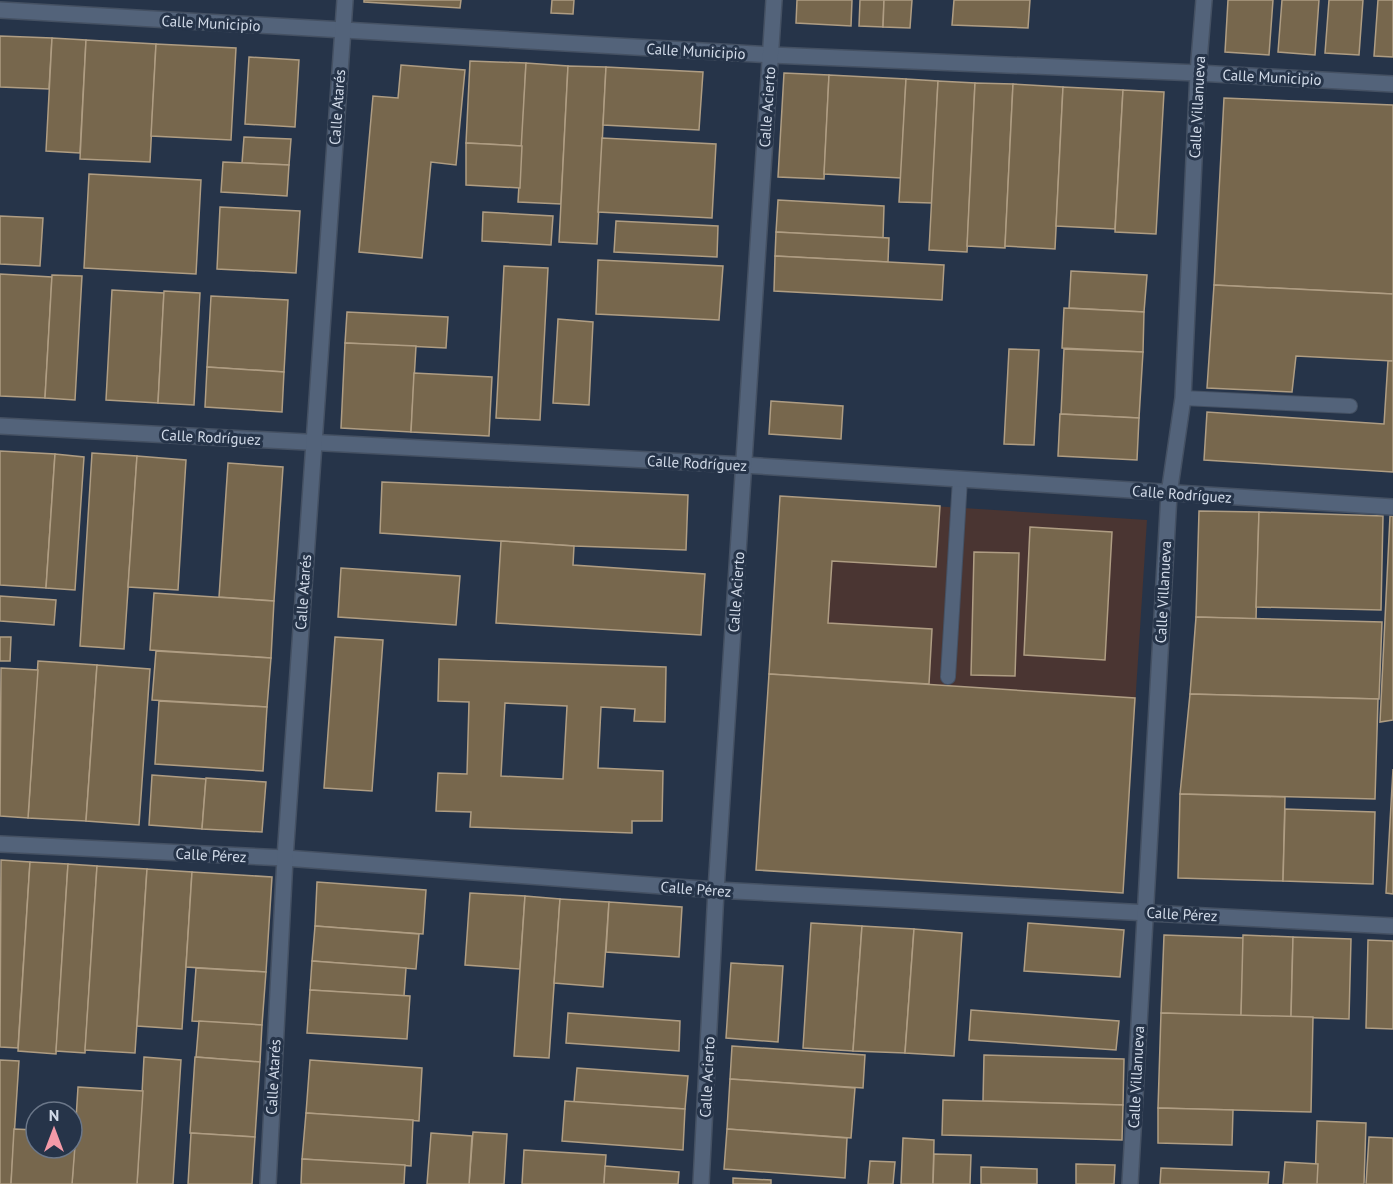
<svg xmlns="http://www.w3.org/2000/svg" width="1393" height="1184" font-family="'PT Sans',sans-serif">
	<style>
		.industrial { fill: #4a3532 }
		.building { fill: #77674d; stroke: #af9d83; stroke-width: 1.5; fill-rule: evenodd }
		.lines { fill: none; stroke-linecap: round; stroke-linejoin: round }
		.lane-casing { stroke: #455163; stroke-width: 16 }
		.street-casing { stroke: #455163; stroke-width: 18 }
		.secondary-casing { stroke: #455163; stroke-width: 18 }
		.lane { stroke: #53637a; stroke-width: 14 }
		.street { stroke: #53637a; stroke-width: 15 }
		.secondary { stroke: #53637a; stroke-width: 15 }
		.labels { text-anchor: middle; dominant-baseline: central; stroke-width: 6; stroke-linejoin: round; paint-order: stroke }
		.street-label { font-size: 15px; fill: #d2dbe9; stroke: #263449 }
	</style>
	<rect width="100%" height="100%" fill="#263449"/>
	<path class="industrial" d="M780 496 1147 520 1123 893 756 870Z"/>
	<g class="building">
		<path d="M364 0H461L460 8 364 2Z"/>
		<path d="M552 0H574L573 14 551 13Z"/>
		<path d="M797 0H852L851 26 796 23Z"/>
		<path d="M860 0H884L883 27 859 26Z"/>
		<path d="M884 0H912L910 28 883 27Z"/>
		<path d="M954 0H1030L1028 28 952 25Z"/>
		<path d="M1228 0H1273L1269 55 1225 52Z"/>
		<path d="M1282 0H1319L1315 55 1278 52Z"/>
		<path d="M1329 0H1363L1359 55 1325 53Z"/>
		<path d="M1378 0H1393V57L1374 56Z"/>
		<path d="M0 36 52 38 49 89 0 87Z"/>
		<path d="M52 38 86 40 80 153 46 151Z"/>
		<path d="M86 40 156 44 150 162 80 159Z"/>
		<path d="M156 44 236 48 231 140 151 136Z"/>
		<path d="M249 57 299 60 295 127 245 124Z"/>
		<path d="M470 61 526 63 522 146 466 143Z"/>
		<path d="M526 63 568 66 561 204 518 202Z"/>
		<path d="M401 65 465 70 456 165 431 162 422 258 359 252 373 96 398 98Z"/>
		<path d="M568 66 606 67 597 244 559 242Z"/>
		<path d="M606 67 703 72 699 130 603 125Z"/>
		<path d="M784 73 829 75 824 179 778 177Z"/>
		<path d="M829 75 906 79 901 178 824 174Z"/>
		<path d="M906 79 938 81 932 203 899 202Z"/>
		<path d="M938 81 975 83 967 252 929 250Z"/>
		<path d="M975 83 1013 84 1005 248 967 246Z"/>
		<path d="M1013 84 1063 87 1055 249 1005 246Z"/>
		<path d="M1063 87 1123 90 1115 229 1056 226Z"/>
		<path d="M1123 90 1164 92 1156 234 1115 232Z"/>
		<path d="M1224 98 1393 105V294L1214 285Z"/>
		<path d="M244 137 291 139 289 165 242 163Z"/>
		<path d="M602 138 716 144 712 218 598 212Z"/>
		<path d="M466 143 522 146 520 188 466 185Z"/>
		<path d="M223 162 289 165 287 196 221 192Z"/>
		<path d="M89 174 201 180 196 274 84 268Z"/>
		<path d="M778 200 884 206 883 238 776 232Z"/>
		<path d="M220 207 300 211 296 273 217 269Z"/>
		<path d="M483 212 553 216 551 245 482 241Z"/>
		<path d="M0 216 43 218 40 266 0 264Z"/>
		<path d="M616 221 718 226 717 257 614 252Z"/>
		<path d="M776 232 889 238 888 262 775 256Z"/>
		<path d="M775 256 944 265 942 300 774 291Z"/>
		<path d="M598 260 723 266 719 320 596 314Z"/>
		<path d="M504 266 548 268 540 420 496 418Z"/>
		<path d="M1071 271 1147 275 1144 312 1069 308Z"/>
		<path d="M0 274 52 277 45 398 0 396Z"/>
		<path d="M52 275 82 276 75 400 45 398Z"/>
		<path d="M1214 285 1393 294V361L1296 356 1292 392 1207 388Z"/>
		<path d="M112 290 164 293 158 403 106 400Z"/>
		<path d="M164 291 200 293 194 405 158 403Z"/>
		<path d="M211 296 288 300 284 372 207 367Z"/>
		<path d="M1064 308 1144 312 1143 352 1062 348Z"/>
		<path d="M347 312 448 317 446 348 345 343Z"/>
		<path d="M558 319 593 322 589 405 553 403Z"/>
		<path d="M345 343 416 346 411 432 341 428Z"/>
		<path d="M1009 349 1039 350 1034 445 1004 444Z"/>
		<path d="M1064 349 1143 352 1139 418 1061 414Z"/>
		<path d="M1388 361H1393V472L1204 460 1207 412 1384 424Z"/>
		<path d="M207 367 284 372 282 412 205 407Z"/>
		<path d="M414 373 492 377 489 436 411 432Z"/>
		<path d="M771 401 843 406 841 439 769 434Z"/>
		<path d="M1060 414 1139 418 1137 460 1058 456Z"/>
		<path d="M0 451 55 454 46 588 0 585Z"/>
		<path d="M92 453 137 456 124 649 80 646Z"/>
		<path d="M55 454 84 457 75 590 46 588Z"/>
		<path d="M137 456 186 460 178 590 128 587Z"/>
		<path d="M228 463 283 467 274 601 219 597Z"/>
		<path d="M382 482 688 495 686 550 574 546 380 533Z"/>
		<path d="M780 496 940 506 936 567 832 561 828 623 932 629 929 684 769 674Z"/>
		<path d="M1199 511 1259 512 1256 619 1196 617Z"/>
		<path d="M1259 512 1383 516 1381 610 1256 607Z"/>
		<path d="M1390 516H1393V720L1380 722Z"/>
		<path d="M1030 527 1112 532 1105 660 1024 655Z"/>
		<path d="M501 541 574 546 573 565 705 574 701 635 496 623Z"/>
		<path d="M974 552 1019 553 1015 676 971 675Z"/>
		<path d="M341 568 460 576 456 625 338 617Z"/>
		<path d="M154 593 274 601 271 658 150 650Z"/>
		<path d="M0 596 56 600 54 625 0 621Z"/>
		<path d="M1196 617 1382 622 1379 699 1190 694Z"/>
		<path d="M0 637H11L10 661H0Z"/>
		<path d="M335 637 383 640 372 791 324 788Z"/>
		<path d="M156 651 271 658 267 707 152 700Z"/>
		<path d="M439 659 666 667 665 722 634 721 635 709 601 707 598 768 663 771 662 821H632V833L470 827 471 812 436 811 438 773 467 774 469 702 438 701ZM505 703 567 706 563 779 501 776Z"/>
		<path d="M38 661 97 665 86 821 28 818Z"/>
		<path d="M97 665 150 669 139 825 86 821Z"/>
		<path d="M1 668 38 670 28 818 0 816Z"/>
		<path d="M769 674 1135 698 1123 893 756 870Z"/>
		<path d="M1190 694 1378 699 1375 799 1180 794Z"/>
		<path d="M159 701 267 707 263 771 155 764Z"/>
		<path d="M1393 769V894L1386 893Z"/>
		<path d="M152 775 206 779 202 829 149 825Z"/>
		<path d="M206 778 266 782 262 832 202 829Z"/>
		<path d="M1180 794 1285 797 1283 881 1178 878Z"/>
		<path d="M1285 809 1375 812 1373 884 1283 881Z"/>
		<path d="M1 860 30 862 18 1048 0 1047Z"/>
		<path d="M30 862 68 864 56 1054 18 1051Z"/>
		<path d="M68 864 97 866 85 1053 56 1051Z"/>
		<path d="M97 866 147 869 135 1053 85 1050Z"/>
		<path d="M147 869 192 872 182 1029 137 1026Z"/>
		<path d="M192 872 272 877 266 972 186 967Z"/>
		<path d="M317 882 426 890 423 934 315 926Z"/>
		<path d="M470 893 525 896 520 969 465 965Z"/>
		<path d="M525 896 560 899 549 1058 514 1056Z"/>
		<path d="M560 899 609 902 603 987 554 983Z"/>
		<path d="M609 902 682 907 679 957 606 952Z"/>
		<path d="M811 923 862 926 853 1051 803 1048Z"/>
		<path d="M1028 923 1124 930 1120 977 1024 971Z"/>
		<path d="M315 926 419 934 416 969 312 961Z"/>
		<path d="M862 926 914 929 905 1053 853 1051Z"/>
		<path d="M914 929 962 933 954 1056 905 1053Z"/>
		<path d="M1164 935 1244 938 1241 1016 1161 1013Z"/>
		<path d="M1243 935 1293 937 1291 1017 1241 1016Z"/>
		<path d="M1293 937 1351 939 1349 1019 1291 1017Z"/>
		<path d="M1368 940 1393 941V1029L1366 1028Z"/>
		<path d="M312 961 406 968 404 996 310 990Z"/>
		<path d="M731 963 783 966 778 1042 726 1038Z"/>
		<path d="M196 968 266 972 262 1025 192 1021Z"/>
		<path d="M310 990 410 996 407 1039 307 1033Z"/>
		<path d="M971 1010 1119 1021 1116 1050 969 1040Z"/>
		<path d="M568 1013 680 1021 679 1051 566 1043Z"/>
		<path d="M1161 1013 1313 1017 1311 1112 1158 1108Z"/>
		<path d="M199 1021 262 1025 260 1062 196 1057Z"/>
		<path d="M732 1046 865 1055 863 1088 730 1079Z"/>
		<path d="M984 1055 1124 1059 1123 1105 983 1101Z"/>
		<path d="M144 1057 181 1060 173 1184H137Z"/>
		<path d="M195 1057 260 1062 255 1137 190 1133Z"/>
		<path d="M0 1060 19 1061 11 1184H0Z"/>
		<path d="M310 1060 422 1068 419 1121 306 1113Z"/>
		<path d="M577 1068 688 1076 685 1109 574 1102Z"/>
		<path d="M730 1079 855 1088 851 1138 727 1129Z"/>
		<path d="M78 1087 143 1091 137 1184H72Z"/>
		<path d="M943 1100 1123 1105 1122 1140 942 1135Z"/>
		<path d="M565 1101 685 1109 683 1150 562 1141Z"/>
		<path d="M1158 1108 1233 1110 1232 1145 1158 1143Z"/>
		<path d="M306 1113 413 1120 411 1166 302 1159Z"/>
		<path d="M1317 1121 1366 1123 1364 1184H1315Z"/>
		<path d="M14 1129 36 1130V1148H72V1133H76L72 1184H11Z"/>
		<path d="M727 1129 847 1138 845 1178 724 1169Z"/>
		<path d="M473 1132 507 1134 504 1184H469Z"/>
		<path d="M191 1133 255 1137 252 1184H188Z"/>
		<path d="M431 1133 472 1136 469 1184H427Z"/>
		<path d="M1369 1137 1393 1138V1184H1366Z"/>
		<path d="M903 1138 934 1140 933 1184H901Z"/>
		<path d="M524 1150 606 1155 604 1184H522Z"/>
		<path d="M934 1154 971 1155 970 1184H933Z"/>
		<path d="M302 1159 405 1165 404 1184H301Z"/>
		<path d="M870 1161 895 1162 893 1184H868Z"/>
		<path d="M1285 1162 1318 1164 1317 1184H1283Z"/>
		<path d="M1076 1164 1115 1165 1114 1184H1076Z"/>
		<path d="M605 1166 679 1172 678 1184H604Z"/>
		<path d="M981 1167 1037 1169V1184H981Z"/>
		<path d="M1161 1168 1269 1172 1268 1184H1160Z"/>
		<path d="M733 1178 771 1180V1184H733Z"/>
	</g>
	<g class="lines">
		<defs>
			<g id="lane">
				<path d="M1183 398 1350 406"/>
				<path d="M948 677 960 479"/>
			</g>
			<g id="street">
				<path d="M0 10 771 55 1198 73 1393 84"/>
				<path d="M0 426 744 465 1393 507"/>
				<path d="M0 844 285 858 716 890 1393 926"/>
				<path d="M268 1184 285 858 345 0"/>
				<path d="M701 1184 716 890 774 0"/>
			</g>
			<path id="secondary" d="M1130 1184 1169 494 1183 398 1198 73 1204 0"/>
		</defs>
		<use href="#lane" class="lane-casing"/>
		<use href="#street" class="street-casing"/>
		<use href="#secondary" class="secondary-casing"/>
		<use href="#lane" class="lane"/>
		<use href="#street" class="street"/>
		<use href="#secondary" class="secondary"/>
	</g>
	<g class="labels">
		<g class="street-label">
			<text transform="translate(211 23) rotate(3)">Calle Municipio</text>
			<text transform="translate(696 51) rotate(3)">Calle Municipio</text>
			<text transform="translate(1272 77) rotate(3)">Calle Municipio</text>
			<text transform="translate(337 107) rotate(-86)">Calle Atarés</text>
			<text transform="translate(767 107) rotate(-86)">Calle Acierto</text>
			<text transform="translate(1197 107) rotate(-87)">Calle Villanueva</text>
			<text transform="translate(211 437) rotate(3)">Calle Rodríguez</text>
			<text transform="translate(697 463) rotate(3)">Calle Rodríguez</text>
			<text transform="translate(1182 494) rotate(4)">Calle Rodríguez</text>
			<text transform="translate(303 592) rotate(-86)">Calle Atarés</text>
			<text transform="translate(736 592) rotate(-86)">Calle Acierto</text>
			<text transform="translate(1163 592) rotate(-87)">Calle Villanueva</text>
			<text transform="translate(211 855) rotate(3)">Calle Pérez</text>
			<text transform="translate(696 889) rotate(4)">Calle Pérez</text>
			<text transform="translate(1182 914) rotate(3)">Calle Pérez</text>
			<text transform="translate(273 1077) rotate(-87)">Calle Atarés</text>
			<text transform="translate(707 1077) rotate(-87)">Calle Acierto</text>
			<text transform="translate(1136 1077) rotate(-87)">Calle Villanueva</text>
		</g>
	</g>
	<g transform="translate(54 1130)"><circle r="28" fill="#263449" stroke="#6b7789" stroke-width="1.5"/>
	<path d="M0-4.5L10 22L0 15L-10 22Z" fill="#f39aa8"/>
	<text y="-9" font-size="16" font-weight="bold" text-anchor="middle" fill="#d2dbe9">N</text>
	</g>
</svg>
